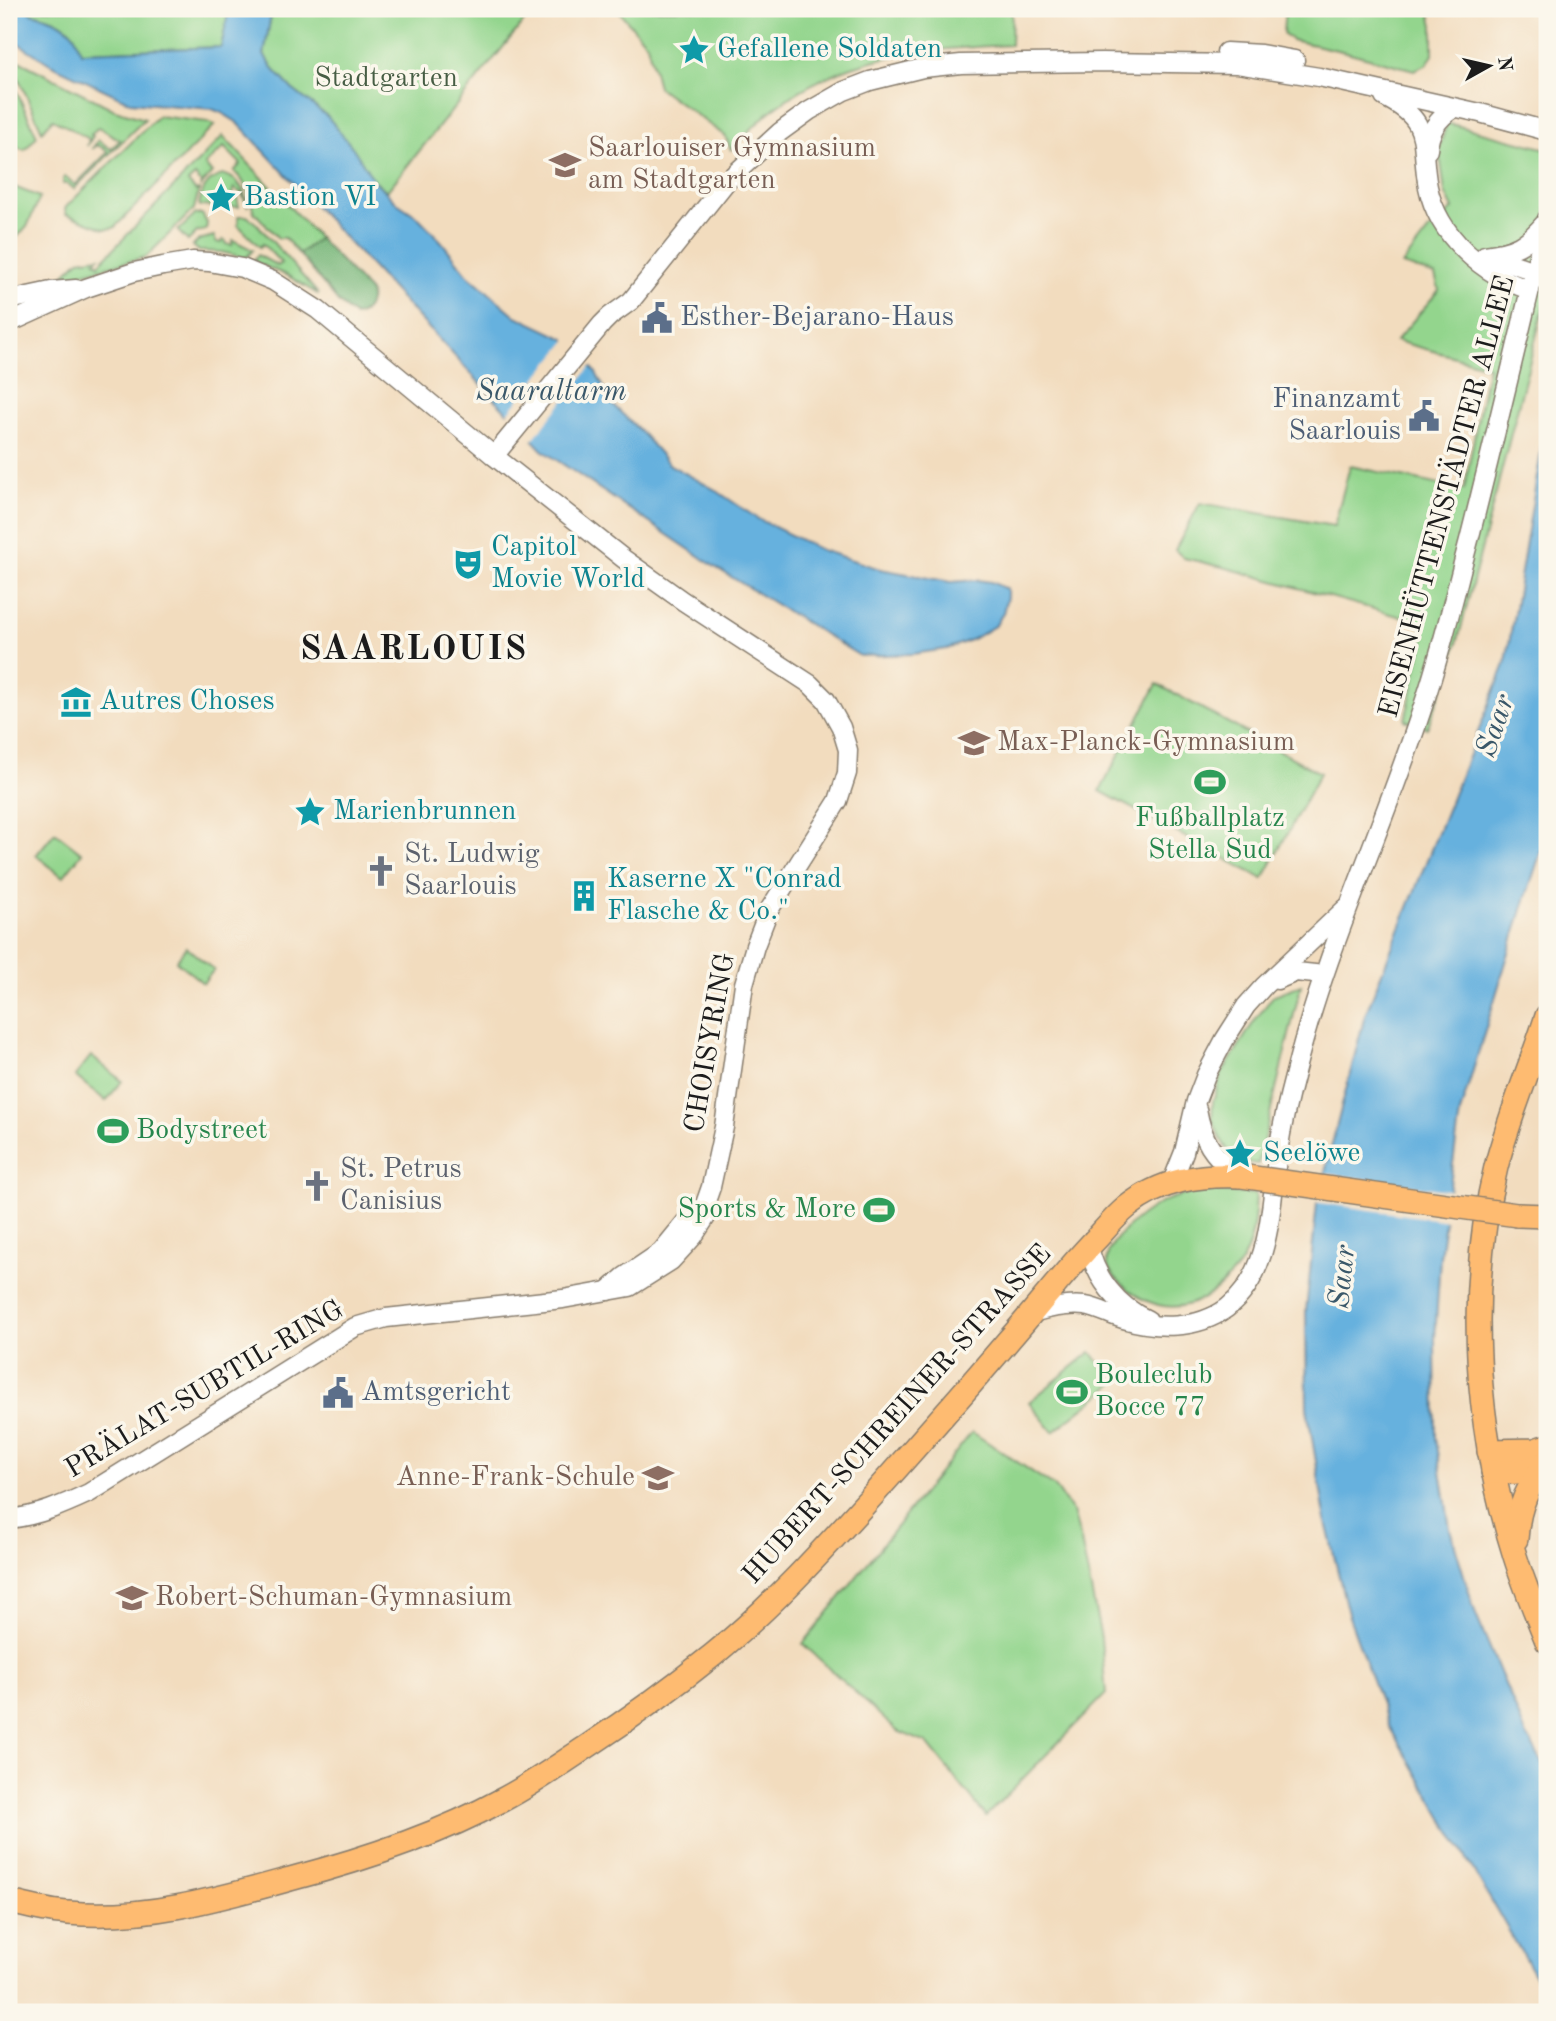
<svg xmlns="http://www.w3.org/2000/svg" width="1556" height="2021" font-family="'Old Standard TT',serif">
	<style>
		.green { fill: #93d58d; stroke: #587854; stroke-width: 2 }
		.forest { fill: #76b678; stroke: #49694a; stroke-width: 2 }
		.water { fill: #66b1de; stroke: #41667d; stroke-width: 2 }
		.pier { fill: #f2dcbe }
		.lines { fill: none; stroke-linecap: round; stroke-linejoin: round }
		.minor-casing { stroke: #877c6d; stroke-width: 21 }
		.major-casing { stroke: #877c6d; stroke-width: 26 }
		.minor { stroke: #fff; stroke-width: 18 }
		.major { stroke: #febb71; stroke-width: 23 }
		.major-bridge-casing { stroke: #877c6d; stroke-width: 26; stroke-linecap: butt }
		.major-bridge { stroke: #febb71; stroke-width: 23 }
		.labels { text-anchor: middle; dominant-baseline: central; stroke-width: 7; stroke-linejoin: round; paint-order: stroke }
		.culture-label { font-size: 28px; fill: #0d838f; stroke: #fbf7ec; text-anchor: start }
		.park-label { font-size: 28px; fill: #465d44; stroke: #fbf7ec }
		.education-label { font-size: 28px; fill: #785e54; stroke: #fbf7ec; text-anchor: start }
		.service-label { font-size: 28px; fill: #4e5e75; stroke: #fbf7ec; text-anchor: start }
		.street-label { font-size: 28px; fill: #1c1c1c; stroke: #fbf7ec }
		.leisure-label { font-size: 28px; fill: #27864d; stroke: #fbf7ec; text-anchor: start }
		.worship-label { font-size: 28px; fill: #5b616d; stroke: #fbf7ec; text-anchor: start }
		.water-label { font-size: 30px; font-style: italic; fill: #3a586a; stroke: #fbf7ec }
		.district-label { font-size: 35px; font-weight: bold; letter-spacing: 2px; fill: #1c1c1c; stroke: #fbf7ec }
	</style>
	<rect width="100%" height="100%" fill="#fbf7ec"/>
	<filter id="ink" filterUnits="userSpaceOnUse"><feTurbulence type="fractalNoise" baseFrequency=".0143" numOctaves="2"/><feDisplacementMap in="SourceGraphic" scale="14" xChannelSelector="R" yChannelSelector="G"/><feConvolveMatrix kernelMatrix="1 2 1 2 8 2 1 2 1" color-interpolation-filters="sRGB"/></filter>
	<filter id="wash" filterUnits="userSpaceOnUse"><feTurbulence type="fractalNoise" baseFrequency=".00686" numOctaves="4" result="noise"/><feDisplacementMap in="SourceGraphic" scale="28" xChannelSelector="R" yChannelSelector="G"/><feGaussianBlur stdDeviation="1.57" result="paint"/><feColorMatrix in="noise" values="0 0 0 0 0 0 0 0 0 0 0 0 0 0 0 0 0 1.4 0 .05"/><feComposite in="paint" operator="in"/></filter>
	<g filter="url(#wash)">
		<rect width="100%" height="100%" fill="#f2dcbe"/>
		<g class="green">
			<path d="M28 9H229L222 47 80 52C78 47 77 40 74 35 64 21 46 16 31 13Z"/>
			<path d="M272 9H534L387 191 373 179 328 117 292 89 275 71 264 55Z"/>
			<path d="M617 9H1012L1011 45C921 50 848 52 773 109 758 121 744 137 731 150L725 136 658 87 647 44Z"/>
			<path d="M1285 9H1429L1433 25V55L1426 65 1414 70 1346 52 1292 40 1283 33Z"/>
			<path d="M9 56 115 110 145 119 74 189 68 184H63V179L65 176 75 185 108 152 98 145 92 149 98 140 111 149 120 140 98 127 91 135 93 136 87 146 89 139 53 119 42 131 15 70 9 64Z"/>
			<path d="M16 90 37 136 25 150 9 144V91Z"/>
			<path d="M158 116 207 122 215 125 114 228 105 229 66 214 65 209 67 206Z"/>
			<path d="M1447 123 1547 149V303L1544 306 1451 667 1427 728 1405 720 1425 633 1416 621 1227 568 1184 558 1175 550 1200 503 1334 526 1350 466 1464 490 1488 366 1396 341 1439 290 1435 275 1402 265 1430 229 1453 209 1445 193 1439 148Z"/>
			<path d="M223 136 319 238 299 254 285 238H278L254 212 248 191 242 180 234 171 241 164 224 147 205 165 212 173 200 187 201 183 195 176 188 182 196 191 199 190 194 209 146 257 60 279 79 260 99 257 95 261 99 264Z"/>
			<path d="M224 175C240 178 245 193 248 207L242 194 234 188 233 195 237 197 239 207 199 206C201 191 208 177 224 175Z"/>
			<path d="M9 185 40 197 27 227 9 245Z"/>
			<path d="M196 214H202L207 223 206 230 197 232 188 241 178 231Z"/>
			<path d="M238 216H247L258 225 319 295 288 276 253 261 258 255 278 266 281 263 263 244 260 247 238 225Z"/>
			<path d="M214 236 216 242 221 243 222 240 226 241V244L232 245 233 240 253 250 246 258 221 252 199 251 193 246 199 240Z"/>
			<path d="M1157 684 1320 773 1263 879 1100 791Z"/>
			<path d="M55 832 82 853 63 877 36 855Z"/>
			<path d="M186 947 214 970 203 983 176 961Z"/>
			<path d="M1301 985 1258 1164 1243 1162 1229 1152 1220 1138 1212 1118 1213 1101 1222 1073 1255 1020 1274 995Z"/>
			<path d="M91 1056 122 1081 106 1101 75 1076Z"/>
			<path d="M1205 1191 1256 1194C1255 1216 1254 1237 1244 1257 1241 1265 1234 1272 1228 1278 1206 1303 1175 1316 1143 1299 1132 1294 1113 1278 1108 1267 1099 1245 1143 1213 1159 1204 1173 1196 1189 1194 1205 1191Z"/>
			<path d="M1091 1352 1115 1383 1053 1432 1029 1402Z"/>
			<path d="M972 1432 1055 1487 1073 1512 1081 1541 1101 1638 1106 1694 986 1816 927 1743 897 1731 803 1644Z"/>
		</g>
		<path class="forest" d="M319 238 370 292C372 304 366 313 355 316L339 303 299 254Z"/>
		<g class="water">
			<path d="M9 9H28L31 13C46 16 64 21 74 35 77 40 79 47 81 52L221 47 229 9H272L264 55 275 71 292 89 328 117 353 148 373 179 397 203 418 217 441 241 468 275 516 316 565 339 595 371 614 406 639 430 670 465 714 489 758 519 821 550 880 569 951 582 977 580 991 582 1007 589V597L1003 613 996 625 973 639 947 649 912 654 860 656 715 567 542 450 238 123 222 113 212 109 130 102 50 64 10 38Z"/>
			<path d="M1547 416V833L1524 903 1460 1113 1440 1257 1435 1339 1436 1438 1450 1529 1476 1615 1526 1734 1547 1771V1996L1389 1726 1348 1614 1326 1522 1307 1408 1306 1311 1317 1203 1365 1015 1506 662Z"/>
		</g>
		<g class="pier">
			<path d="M569 338 593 364 530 443 505 416Z"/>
			<path d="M1321 1173 1453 1191 1448 1221 1313 1202Z"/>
		</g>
	</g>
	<g filter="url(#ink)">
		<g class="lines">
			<defs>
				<g id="minor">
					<path d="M1226 52 1261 54 1295 60"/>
					<path d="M1384 97C1434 122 1419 142 1428 187 1438 236 1483 275 1530 290"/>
					<path d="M1428 150C1429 132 1438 118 1453 109"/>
					<path d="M1485 255C1515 251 1525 246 1545 223"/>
					<path d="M1490 256 1534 271"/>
					<path d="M9 300 51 291 76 289"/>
					<path d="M9 323 86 288 134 272 163 266 193 261 209 262 242 268 273 281 318 310 494 456 624 559 683 601 810 684 826 700 841 727 848 750 847 773 838 801 769 910 755 946 744 984 724 1127 711 1187 704 1207 706 1217 693 1237 671 1261 630 1287 563 1299 386 1318 355 1327 89 1493C63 1505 38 1516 9 1519"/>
					<path d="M494 456 602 324 610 316 631 301 727 181 780 132 809 111 844 91 870 81 923 68 961 64 1102 62 1237 64 1319 77 1480 113 1547 131"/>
					<path d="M1277 980 1296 972 1324 975"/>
					<path d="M1197 1109C1203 1142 1212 1154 1237 1176"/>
					<path d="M1172 1182 1184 1152 1196 1101 1206 1075 1225 1039 1246 1006 1264 986 1346 908"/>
					<path d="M1089 1245C1094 1277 1118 1307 1148 1320"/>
					<path d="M608 1291 624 1277 661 1252 692 1214 704 1207"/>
					<path d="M1032 1313C1049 1308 1066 1304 1085 1306 1098 1308 1110 1315 1123 1319 1156 1329 1197 1330 1227 1308 1273 1272 1270 1204 1278 1152 1282 1125 1288 1099 1295 1073 1327 944 1386 823 1426 697 1443 645 1455 593 1469 540 1496 434 1521 326 1547 219"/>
				</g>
				<g id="major">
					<path d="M1547 1016C1531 1065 1509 1117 1496 1167 1465 1295 1476 1431 1515 1556 1524 1585 1536 1613 1547 1641"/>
					<path d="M1517 1215 1547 1216"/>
					<path d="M1489 1451 1535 1450 1547 1446"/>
					<path d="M1493 1472C1513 1473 1529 1473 1546 1462"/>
					<path d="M1516 1539C1518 1505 1528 1487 1547 1461"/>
					<path d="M9 1902C28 1906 48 1912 68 1913 144 1920 218 1899 290 1879 362 1860 436 1836 502 1800 531 1785 558 1766 585 1748 629 1719 672 1688 713 1655 772 1607 822 1551 873 1495 918 1444 963 1394 1007 1342 1037 1308 1064 1272 1096 1239 1106 1228 1116 1216 1127 1207 1161 1180 1199 1174 1241 1176"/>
				</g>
			</defs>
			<use href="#minor" class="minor-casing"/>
			<use href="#major" class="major-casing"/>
			<use href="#minor" class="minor"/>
			<use href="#major" class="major"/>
			<defs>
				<path id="major-bridge" d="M1241 1176 1517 1215"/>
			</defs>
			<use href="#major-bridge" class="major-bridge-casing"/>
			<use href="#major-bridge" class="major-bridge"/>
		</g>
	</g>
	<defs>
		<symbol id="sight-bare" viewBox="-9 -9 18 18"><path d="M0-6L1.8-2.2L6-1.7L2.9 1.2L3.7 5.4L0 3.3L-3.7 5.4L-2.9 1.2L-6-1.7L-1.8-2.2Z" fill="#0f9aa8" stroke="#fbf7ec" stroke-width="2.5" paint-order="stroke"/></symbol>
		<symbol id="school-bare" viewBox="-9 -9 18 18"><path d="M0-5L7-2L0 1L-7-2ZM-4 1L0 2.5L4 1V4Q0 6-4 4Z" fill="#8d6e63" stroke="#fbf7ec" stroke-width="2.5" paint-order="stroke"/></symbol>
		<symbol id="civic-bare" viewBox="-9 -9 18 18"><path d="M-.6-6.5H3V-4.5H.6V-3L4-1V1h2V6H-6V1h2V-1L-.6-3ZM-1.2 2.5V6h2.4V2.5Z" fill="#5c6f8a" stroke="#fbf7ec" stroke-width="2.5" paint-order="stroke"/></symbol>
		<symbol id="theatre-bare" viewBox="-9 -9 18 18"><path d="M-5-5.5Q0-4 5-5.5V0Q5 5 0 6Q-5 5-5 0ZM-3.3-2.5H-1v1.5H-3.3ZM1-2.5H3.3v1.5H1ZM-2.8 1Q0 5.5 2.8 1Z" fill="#0f9aa8" stroke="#fbf7ec" stroke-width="2.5" paint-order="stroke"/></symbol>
		<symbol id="museum-bare" viewBox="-9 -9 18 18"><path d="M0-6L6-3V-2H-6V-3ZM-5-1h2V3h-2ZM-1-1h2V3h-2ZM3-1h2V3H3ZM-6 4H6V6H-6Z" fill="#0f9aa8" stroke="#fbf7ec" stroke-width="2.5" paint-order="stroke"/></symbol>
		<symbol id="stadium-bare" viewBox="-9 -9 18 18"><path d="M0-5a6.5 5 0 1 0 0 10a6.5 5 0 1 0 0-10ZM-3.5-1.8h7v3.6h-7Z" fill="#2e9e5b" stroke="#fbf7ec" stroke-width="2.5" paint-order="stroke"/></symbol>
		<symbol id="church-bare" viewBox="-9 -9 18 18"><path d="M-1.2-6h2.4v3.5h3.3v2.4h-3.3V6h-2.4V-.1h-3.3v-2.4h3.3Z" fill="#6b7280" stroke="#fbf7ec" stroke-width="2.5" paint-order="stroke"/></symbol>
		<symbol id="building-bare" viewBox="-9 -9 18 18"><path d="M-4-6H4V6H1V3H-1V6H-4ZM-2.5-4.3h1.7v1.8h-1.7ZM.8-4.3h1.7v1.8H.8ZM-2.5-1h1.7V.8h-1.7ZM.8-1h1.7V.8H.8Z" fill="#0f9aa8" stroke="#fbf7ec" stroke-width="2.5" paint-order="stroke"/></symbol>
	</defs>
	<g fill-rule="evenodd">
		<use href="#sight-bare" x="672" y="28" width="44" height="44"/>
		<use href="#school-bare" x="543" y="143" width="44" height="44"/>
		<use href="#sight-bare" x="199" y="176" width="44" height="44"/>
		<use href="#civic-bare" x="635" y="296" width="44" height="44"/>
		<use href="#civic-bare" x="1402" y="394" width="44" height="44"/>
		<use href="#theatre-bare" x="446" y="542" width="44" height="44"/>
		<use href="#museum-bare" x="54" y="680" width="44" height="44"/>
		<use href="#school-bare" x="952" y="721" width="44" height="44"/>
		<use href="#stadium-bare" x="1188" y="760" width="44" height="44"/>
		<use href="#sight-bare" x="288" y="790" width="44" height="44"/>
		<use href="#church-bare" x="359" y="849" width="44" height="44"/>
		<use href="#building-bare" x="562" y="874" width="44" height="44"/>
		<use href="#stadium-bare" x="91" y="1109" width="44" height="44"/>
		<use href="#sight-bare" x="1218" y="1132" width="44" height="44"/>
		<use href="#church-bare" x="295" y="1164" width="44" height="44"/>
		<use href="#stadium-bare" x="857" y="1188" width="44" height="44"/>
		<use href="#stadium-bare" x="1050" y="1370" width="44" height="44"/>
		<use href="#civic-bare" x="316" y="1371" width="44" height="44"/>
		<use href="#school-bare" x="636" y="1456" width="44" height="44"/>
		<use href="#school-bare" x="110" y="1576" width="44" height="44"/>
	</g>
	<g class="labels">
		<g class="culture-label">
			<text x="717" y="50">Gefallene Soldaten</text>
			<text x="244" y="198">Bastion VI</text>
			<text x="491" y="548">Capitol<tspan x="491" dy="32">Movie World</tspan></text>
			<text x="99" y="702">Autres Choses</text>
			<text x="333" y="812">Marienbrunnen</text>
			<text x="607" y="880">Kaserne X "Conrad<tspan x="607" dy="32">Flasche &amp; Co."</tspan></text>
			<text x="1263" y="1154">Seelöwe</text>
		</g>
		<g class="park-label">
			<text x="386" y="79">Stadtgarten</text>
		</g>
		<g class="education-label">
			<text x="588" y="149">Saarlouiser Gymnasium<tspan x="588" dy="32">am Stadtgarten</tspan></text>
			<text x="997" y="743">Max-Planck-Gymnasium</text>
			<text x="635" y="1478" text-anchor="end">Anne-Frank-Schule</text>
			<text x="155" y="1598">Robert-Schuman-Gymnasium</text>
		</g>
		<g class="service-label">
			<text x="680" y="318">Esther-Bejarano-Haus</text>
			<text x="1401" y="400" text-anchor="end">Finanzamt<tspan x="1401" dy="32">Saarlouis</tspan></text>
			<text x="361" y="1393">Amtsgericht</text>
		</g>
		<g class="street-label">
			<text transform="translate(1448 497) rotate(-75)">EISENHÜTTENSTÄDTER ALLEE</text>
			<text transform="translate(711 1043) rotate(-80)">CHOISYRING</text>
			<text transform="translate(205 1390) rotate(-31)">PRÄLAT-SUBTIL-RING</text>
			<text transform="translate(898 1415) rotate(-48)">HUBERT-SCHREINER-STRASSE</text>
		</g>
		<g class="leisure-label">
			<text x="1210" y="819" text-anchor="middle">Fußballplatz<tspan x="1210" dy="32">Stella Sud</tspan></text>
			<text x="136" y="1131">Bodystreet</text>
			<text x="856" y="1210" text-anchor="end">Sports &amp; More</text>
			<text x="1095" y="1376">Bouleclub<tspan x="1095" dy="32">Bocce 77</tspan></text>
		</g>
		<g class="worship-label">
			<text x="404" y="855">St. Ludwig<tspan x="404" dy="32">Saarlouis</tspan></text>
			<text x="340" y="1170">St. Petrus<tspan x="340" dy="32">Canisius</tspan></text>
		</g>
		<g class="water-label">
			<text x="551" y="392">Saaraltarm</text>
			<text transform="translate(1496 726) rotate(-71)">Saar</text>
			<text transform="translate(1343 1277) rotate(-84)">Saar</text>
		</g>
		<g class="district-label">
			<text x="414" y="649">SAARLOUIS</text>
		</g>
	</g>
	<rect width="1556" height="2021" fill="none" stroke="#fbf7ec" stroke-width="35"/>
	<g transform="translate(1489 66) rotate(82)" stroke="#fbf7ec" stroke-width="5" paint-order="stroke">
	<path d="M0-5L12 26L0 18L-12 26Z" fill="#1c1c1c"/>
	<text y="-10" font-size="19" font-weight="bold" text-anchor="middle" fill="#1c1c1c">N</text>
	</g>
</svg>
